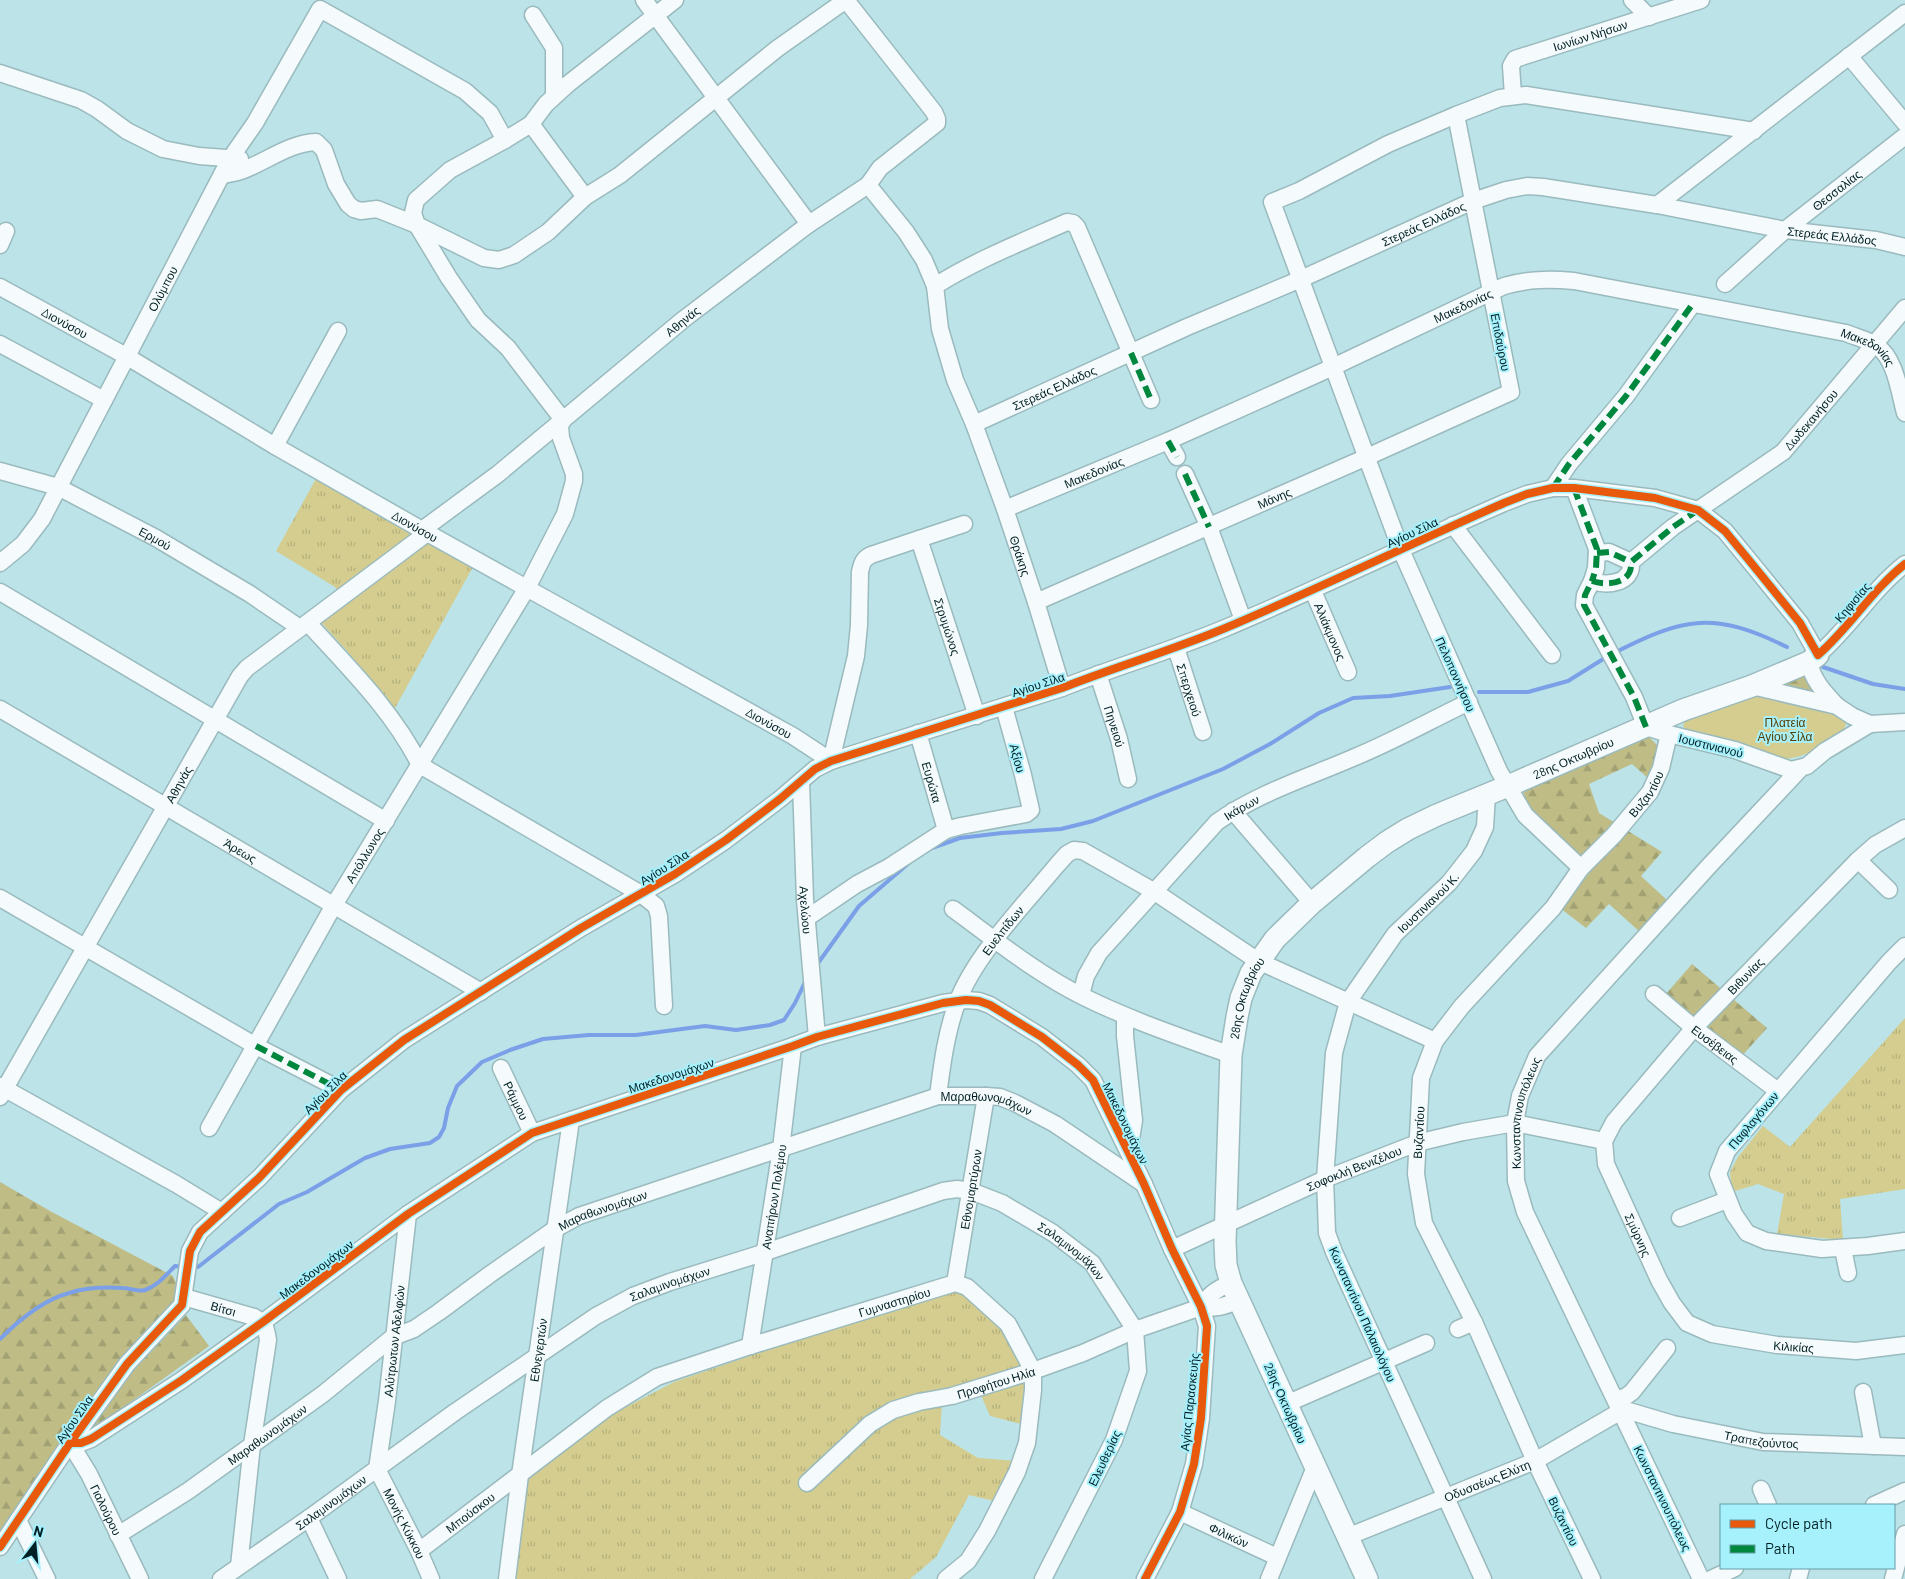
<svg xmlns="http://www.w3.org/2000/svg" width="1905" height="1579" font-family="Barlow,sans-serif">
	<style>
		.grass { fill: url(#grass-tufts) }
		.forest { fill: url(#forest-firs) }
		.park { fill: #d4cd8f }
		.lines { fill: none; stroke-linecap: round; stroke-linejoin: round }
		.stream { stroke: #7ba0e8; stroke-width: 4 }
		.minor-casing { stroke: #9ababe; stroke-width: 19 }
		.major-casing { stroke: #9ababe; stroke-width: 24 }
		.minor { stroke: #f5fbfc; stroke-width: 16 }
		.major { stroke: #f5fbfc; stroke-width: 21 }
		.quiet { stroke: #00873e; stroke-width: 6; stroke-dasharray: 12 6; stroke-linecap: butt }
		.cycleway-casing { stroke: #a7f1fc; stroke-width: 11 }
		.cycleway { stroke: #e8590c; stroke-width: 8 }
		.labels { text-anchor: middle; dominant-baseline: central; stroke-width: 4; stroke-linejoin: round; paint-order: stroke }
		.street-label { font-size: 12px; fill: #012024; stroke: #a7f1fc }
		.park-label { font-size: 12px; fill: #533f05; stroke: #a7f1fc }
	</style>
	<defs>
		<pattern id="grass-tufts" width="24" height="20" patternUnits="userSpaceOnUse" patternTransform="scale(1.25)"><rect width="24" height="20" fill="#d4cd8f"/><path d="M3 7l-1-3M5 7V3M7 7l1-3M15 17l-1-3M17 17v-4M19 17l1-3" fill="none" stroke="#b4b07b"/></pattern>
		<pattern id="forest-firs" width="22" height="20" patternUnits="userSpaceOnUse" patternTransform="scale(1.25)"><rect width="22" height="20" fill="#bfbc86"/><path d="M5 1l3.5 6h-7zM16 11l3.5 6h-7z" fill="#a2a174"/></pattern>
	</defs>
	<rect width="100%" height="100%" fill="#bbe3e8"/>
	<g class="grass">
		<path d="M317 477 474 565 395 708 347 651 319 620 344 599 335 587 276 551Z"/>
		<path d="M1905 1018V1189L1840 1199 1843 1240 1777 1234 1784 1194 1758 1184 1732 1192 1730 1172 1738 1157 1763 1126 1790 1147Z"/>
		<path d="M943 1289 960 1292 985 1303 1028 1366 1025 1425 990 1416 980 1393 942 1402 940 1435 978 1458 1017 1461 998 1502 969 1495 936 1557 910 1579H512L524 1475 607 1417 674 1382Z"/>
	</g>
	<g class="forest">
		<path d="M1807 669 1816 693 1772 684Z"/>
		<path d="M1640 735 1650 738 1661 749 1650 780 1632 764 1589 784 1599 813 1662 852 1641 876 1668 901 1641 933 1609 904 1586 928 1560 908 1592 870 1531 815 1522 788Z"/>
		<path d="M1692 964 1767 1028 1741 1057 1665 995Z"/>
		<path d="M0 1182 50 1211 173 1276 177 1285V1299L130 1348 111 1371 0 1531Z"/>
		<path d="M186 1315 209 1346 89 1432 132 1372Z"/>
	</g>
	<g class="park">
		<path d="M1763 694 1817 705 1847 720 1844 730C1821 745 1806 760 1777 759L1691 736 1683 726 1686 717 1723 700Z"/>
		<path d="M799 1481 810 1490 806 1496V1501L803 1502 795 1495 796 1485Z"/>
	</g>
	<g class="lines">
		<g class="stream">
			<path d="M1614 653C1684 617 1714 611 1787 647"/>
			<path d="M1823 667 1873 684 1905 689"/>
			<path d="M1479 692H1528L1568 681 1608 656"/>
			<path d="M932 848 960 838 1002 833 1061 829 1093 821 1223 769 1270 744 1319 713 1353 698 1390 696 1450 687"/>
			<path d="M816 966 859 906 909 863"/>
			<path d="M191 1267H198L279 1204 307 1192 365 1158 390 1149 430 1143 439 1137 444 1128 448 1108 457 1086 482 1062 510 1050 543 1039 589 1035H636L705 1026 736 1030 770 1025 784 1020 795 1003 806 980"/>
			<path d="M0 1339C19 1320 43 1300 69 1293 85 1288 106 1287 123 1288 129 1288 139 1292 145 1290 157 1286 166 1275 175 1266L184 1267"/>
		</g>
		<defs>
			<g id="minor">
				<path d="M644 0 809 224"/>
				<path d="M1632 0 1649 17"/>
				<path d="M533 15 554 48V96"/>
				<path d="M1849 56 1905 123"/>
				<path d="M0 73 81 100 97 109 127 131 163 149 199 156 240 159"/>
				<path id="s1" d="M1513 95 1511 66 1515 59 1701 0"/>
				<path d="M222 175C228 174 235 173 241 171 266 162 289 143 316 142L324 150 336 184 348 204 354 209 361 211 377 209 417 225 484 258 499 260 514 255 548 232 585 197 620 175 778 48 846 0"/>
				<path id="s2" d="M868 185 906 232 924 260 935 286 940 329 955 380 974 424 1005 509 1036 602 1062 688"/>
				<path d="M585 197 531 124 546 104 568 84 675 0"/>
				<path d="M1657 205 1905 13"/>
				<path d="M0 245 6 231"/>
				<path id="s3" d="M1725 284 1785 230 1905 136"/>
				<path d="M935 286C976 260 1022 242 1067 222L1073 223 1077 227 1151 400"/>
				<path id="s4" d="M0 287 126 356 275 446 422 530 793 736 831 761 856 656 859 625 860 572C862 563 863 559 871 555L964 524"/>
				<path d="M0 344 104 400"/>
				<path id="s5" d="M974 424 1187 327 1301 279 1473 201 1506 190 1527 186 1543 187 1657 205 1785 230 1876 240 1905 247"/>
				<path d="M1168 441 1177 457"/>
				<path d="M275 446 338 331"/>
				<path id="s6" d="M0 471 58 487 156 538 250 594 300 628"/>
				<path d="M1185 474 1209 527 1243 620"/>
				<path d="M1553 488 1569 464 1626 396 1692 305"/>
				<path d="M1574 488 1597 549 1596 568 1592 581"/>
				<path id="s7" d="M1005 509 1168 441 1333 367 1504 286C1528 279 1549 279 1574 281L1846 333C1856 337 1867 340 1876 345 1896 359 1899 391 1905 413"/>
				<path d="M1453 525 1552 655"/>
				<path id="s8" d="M422 530 498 474 684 319 809 224 868 185 880 168 937 123V119L934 112 846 0"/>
				<path id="s9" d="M919 539 977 716"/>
				<path d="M1597 553 1609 552 1631 562"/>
				<path id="s10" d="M0 563 23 544 42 519 230 159 255 123 320 9 465 91 490 113 505 140 531 124"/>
				<path id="s11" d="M1313 591 1348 672"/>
				<path d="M0 592 386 821"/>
				<path id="s12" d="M1036 602 1367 457 1511 392 1456 115"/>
				<path d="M308 623C348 667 393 711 420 765L641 894 656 906 659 916 664 1006"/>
				<path id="s13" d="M1176 648 1203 732"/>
				<path d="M1809 662C1813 681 1824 692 1837 706"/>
				<path id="s14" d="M1098 674 1119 739 1128 779"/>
				<path d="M1752 686 1837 706 1852 716 1870 724 1905 722"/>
				<path id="s15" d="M0 709 481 992"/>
				<path id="s16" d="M1870 724 1825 751 1807 766 1791 770 1735 750 1669 734 1646 727 1634 697 1584 605 1585 595 1592 581C1607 586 1633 584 1631 562L1673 527 1783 452 1905 308"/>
				<path id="s17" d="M918 733 946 830"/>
				<path id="s18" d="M801 782 805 900 817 1037"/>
				<path d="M1233 811 1312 903"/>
				<path d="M1858 860 1889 890"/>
				<path d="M1581 868 1525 815 1499 771 1401 550 1272 202 1299 191 1388 144 1456 115 1500 98 1526 95 1754 131"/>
				<path d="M0 898 256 1046 341 1090"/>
				<path d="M953 909C994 939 1036 973 1082 996 1130 1020 1181 1037 1231 1055"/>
				<path d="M807 918 857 884 889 867 946 830 961 826 1026 814 1031 810 1023 775 1004 707"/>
				<path d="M1905 946 1889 962 1727 1151 1718 1174 1734 1214 1747 1233 1766 1241 1822 1249 1868 1246 1905 1241"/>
				<path id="s19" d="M1654 994 1694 1028 1778 1091"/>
				<path id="s20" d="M1081 995 1086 976 1099 953 1217 822C1258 793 1309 777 1355 757 1394 741 1431 720 1469 702"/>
				<path d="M1125 1016V1036L1134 1120 1129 1152"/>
				<path id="s21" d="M501 1068 532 1133"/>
				<path d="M0 1086 176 1184 222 1212"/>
				<path id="s22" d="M938 1096C942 1065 946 1033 957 1003 974 956 1025 904 1057 865L1067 854 1074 850 1083 851 1155 892 1258 961 1435 1041"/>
				<path id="s23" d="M0 1097 240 676 247 668 427 533"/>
				<path id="s24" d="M209 1128 334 905 527 588 565 514 574 481V474L561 438 560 426 563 420 508 348 478 320 449 278 417 225 413 213 416 200 450 170 505 140"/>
				<path id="s25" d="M1604 1141 1614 1122 1694 1028 1858 860 1875 845 1905 828"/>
				<path id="s26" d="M1604 1141 1606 1164 1659 1280 1672 1303 1687 1323 1712 1334 1777 1345 1856 1351 1905 1345"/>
				<path d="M1680 1218 1727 1200"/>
				<path id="s27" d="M1172 1249 1325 1179 1417 1143 1463 1132 1515 1123 1604 1141"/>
				<path d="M1843 1249 1848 1273"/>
				<path id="s28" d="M955 1283 986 1096"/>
				<path id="s29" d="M184 1297 254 1317C265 1323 266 1327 268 1340L252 1445 239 1566"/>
				<path d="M1201 1307C1209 1294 1217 1289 1231 1283"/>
				<path d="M1458 1329 1474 1322"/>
				<path id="s30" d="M750 1346 781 1149 793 1046"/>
				<path d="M1863 1392 1873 1446"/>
				<path d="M1615 1399 1625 1397 1632 1392 1667 1348"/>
				<path d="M1286 1404 1426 1343"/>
				<path d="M70 1443H81L91 1439 182 1380 263 1322 408 1214 532 1133 793 1046 817 1037 943 1003 966 1000 979 1001 990 1005 1042 1037 1078 1065 1093 1080 1144 1184 1172 1249 1201 1307 1207 1326 1201 1418 1194 1464 1180 1512 1145 1579"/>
				<path id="s31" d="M70 1443 89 1474 140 1579"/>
				<path id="s32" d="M377 1469 387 1401 408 1214"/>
				<path id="s33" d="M377 1469 419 1551 431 1579"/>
				<path id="s34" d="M807 1483 870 1424 893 1410 919 1402 952 1396 1033 1371 1083 1353 1135 1330 1201 1307C1215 1310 1226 1305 1239 1301"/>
				<path d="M1761 1489 1768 1505"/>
				<path d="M1874 1505 1905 1491"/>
				<path id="s35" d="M1180 1512 1277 1557"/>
				<path d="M309 1518 338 1579"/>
				<path d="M18 1520 47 1579"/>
				<path id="s36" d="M118 1535 188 1491 252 1445 323 1394 393 1337 414 1329 439 1312 489 1275 555 1229 579 1216 938 1096H986L1000 1097 1015 1103 1055 1124 1144 1184"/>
				<path id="s37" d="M1347 1537 1535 1461 1621 1411H1629L1673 1424 1763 1442 1905 1447"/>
				<path d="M0 1547 70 1443 127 1364 182 1305 190 1251 200 1232 259 1178 341 1090 404 1040 581 928 675 874 726 840 780 799 815 769 831 761 1062 688C1115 667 1170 651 1223 629 1318 589 1410 544 1504 503L1527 494 1553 488H1574L1655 498 1698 510 1725 531 1757 570 1800 623 1818 655C1850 627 1872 590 1905 564"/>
				<path id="s38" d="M419 1551 607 1408 657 1377 750 1346 955 1283 967 1287 1008 1324 1033 1371V1390L1027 1443 1017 1472 987 1531 968 1561 946 1579"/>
				<path id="s39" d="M221 1579 309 1518 455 1412 596 1316 633 1296 670 1282 766 1252 943 1191 957 1189 971 1191 1002 1203 1053 1233 1092 1263 1135 1330 1138 1371 1114 1440 1043 1579"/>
				<path id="s40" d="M507 1579 520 1475 571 1120"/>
				<path d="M1269 1579 1315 1467"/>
				<path id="s41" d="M1483 1579 1334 1252 1327 1233 1325 1179 1334 1053 1348 1002 1395 934 1449 883 1474 851 1485 827 1487 794"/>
				<path id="s42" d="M1592 1579 1535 1461 1474 1322 1424 1223 1416 1174 1421 1078 1435 1041 1462 1006 1553 908 1581 868 1614 835 1650 792 1661 768 1669 734"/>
				<path id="s43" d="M1701 1579 1525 1212 1516 1181 1515 1123 1520 1096 1537 1056 1709 866 1801 768"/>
				<path d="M1711 1579 1735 1568"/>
				<path d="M1798 1579 1801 1568"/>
				<path d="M1893 1579 1905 1534"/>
			</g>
			<g id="major">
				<path id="s44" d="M1367 1579 1231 1283 1226 1265 1225 1242 1231 1055 1237 1017 1241 998 1251 973 1275 939 1312 903 1367 857 1387 842 1408 829 1437 815 1508 786 1683 710 1752 686 1809 662 1818 655"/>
			</g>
		</defs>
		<use href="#minor" class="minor-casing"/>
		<use href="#major" class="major-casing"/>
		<use href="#minor" class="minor"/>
		<use href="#major" class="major"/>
		<g class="quiet">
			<path d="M1131 353 1151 400"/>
			<path d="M1168 441 1177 457"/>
			<path d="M1185 474 1209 527"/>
			<path d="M1553 488 1569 464 1626 396 1692 305"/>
			<path d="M1574 488 1597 549 1596 568 1592 581"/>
			<path d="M1597 553 1609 552 1631 562"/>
			<path d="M1646 727 1634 697 1584 605 1585 595 1592 581C1607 586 1633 584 1631 562L1673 527 1698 510"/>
			<path d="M256 1046 341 1090"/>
		</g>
		<defs>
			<g id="cycleway">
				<path d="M70 1443H81L91 1439 182 1380 263 1322 408 1214 532 1133 793 1046 817 1037 943 1003 966 1000 979 1001 990 1005 1042 1037 1078 1065 1093 1080 1144 1184 1172 1249 1201 1307 1207 1326 1201 1418 1194 1464 1180 1512 1145 1579"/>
				<path d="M0 1547 70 1443 127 1364 182 1305 190 1251 200 1232 259 1178 341 1090 404 1040 581 928 675 874 726 840 780 799 815 769 831 761 1062 688C1115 667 1170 651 1223 629 1318 589 1410 544 1504 503L1527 494 1553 488H1574L1655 498 1698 510 1725 531 1757 570 1800 623 1818 655C1850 627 1872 590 1905 564"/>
			</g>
		</defs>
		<use href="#cycleway" class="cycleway-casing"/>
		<use href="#cycleway" class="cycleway"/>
	</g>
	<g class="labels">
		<g class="street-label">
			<text stroke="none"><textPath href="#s1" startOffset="116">Ιωνίων Νήσων</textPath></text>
			<text stroke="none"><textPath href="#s3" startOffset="146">Θεσσαλίας</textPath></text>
			<text stroke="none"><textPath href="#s5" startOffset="492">Στερεάς Ελλάδος</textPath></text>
			<text stroke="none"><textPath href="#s5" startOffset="912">Στερεάς Ελλάδος</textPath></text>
			<text stroke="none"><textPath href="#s10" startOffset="321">Ολύμπου</textPath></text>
			<text stroke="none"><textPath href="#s7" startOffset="501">Μακεδονίας</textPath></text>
			<text stroke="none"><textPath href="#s8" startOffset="334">Αθηνάς</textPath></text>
			<text stroke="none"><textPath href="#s4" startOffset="74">Διονύσου</textPath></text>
			<text transform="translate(1501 342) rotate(79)">Επιδαύρου</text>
			<text stroke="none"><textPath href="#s7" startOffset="921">Μακεδονίας</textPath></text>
			<text stroke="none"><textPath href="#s5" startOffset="88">Στερεάς Ελλάδος</textPath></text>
			<text stroke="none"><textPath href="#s16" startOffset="689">Δωδεκανήσου</textPath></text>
			<text stroke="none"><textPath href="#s7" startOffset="96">Μακεδονίας</textPath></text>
			<text stroke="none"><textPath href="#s12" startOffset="260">Μάνης</textPath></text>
			<text stroke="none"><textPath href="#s4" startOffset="479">Διονύσου</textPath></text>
			<text transform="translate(1412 532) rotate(-25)">Αγίου Σίλα</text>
			<text stroke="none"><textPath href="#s6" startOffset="170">Ερμού</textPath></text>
			<text stroke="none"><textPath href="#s2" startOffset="406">Θράκης</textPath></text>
			<text transform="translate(1852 602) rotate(-50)">Κηφισίας</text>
			<text stroke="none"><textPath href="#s9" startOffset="92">Στρυμώνος</textPath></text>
			<text stroke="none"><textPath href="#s11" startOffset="44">Αλιάκμονος</textPath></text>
			<text transform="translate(1456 674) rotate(66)">Πελοποννήσου</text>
			<text transform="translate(1038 684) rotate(-18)">Αγίου Σίλα</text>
			<text stroke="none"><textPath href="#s13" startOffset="44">Σπερχειού</textPath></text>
			<text stroke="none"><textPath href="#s4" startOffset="884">Διονύσου</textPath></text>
			<text stroke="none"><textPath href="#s14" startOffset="55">Πηνειού</textPath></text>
			<text transform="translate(1711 745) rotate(14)">Ιουστινιανού</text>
			<text transform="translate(1018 758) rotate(75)">Αξίου</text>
			<text stroke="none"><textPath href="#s44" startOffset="1034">28ης Οκτωβρίου</textPath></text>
			<text stroke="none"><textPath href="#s17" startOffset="51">Ευρώτα</textPath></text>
			<text stroke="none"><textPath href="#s23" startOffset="360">Αθηνάς</textPath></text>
			<text stroke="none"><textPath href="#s42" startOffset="905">Βυζαντίου</textPath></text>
			<text stroke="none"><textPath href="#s20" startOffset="251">Ικάρων</textPath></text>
			<text stroke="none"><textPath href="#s15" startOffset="279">Άρεως</textPath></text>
			<text stroke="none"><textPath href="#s24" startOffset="314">Απόλλωνος</textPath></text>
			<text transform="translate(664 867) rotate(-32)">Αγίου Σίλα</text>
			<text stroke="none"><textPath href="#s41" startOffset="741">Ιουστινιανού Κ.</textPath></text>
			<text stroke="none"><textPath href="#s18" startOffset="128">Αχελώου</textPath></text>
			<text stroke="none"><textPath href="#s22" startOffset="181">Ευελπίδων</textPath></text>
			<text stroke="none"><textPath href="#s25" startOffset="218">Βιθυνίας</textPath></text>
			<text stroke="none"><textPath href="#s44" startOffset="614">28ης Οκτωβρίου</textPath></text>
			<text stroke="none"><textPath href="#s19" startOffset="79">Ευσέβειας</textPath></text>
			<text transform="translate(671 1075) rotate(-18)">Μακεδονομάχων</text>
			<text transform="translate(325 1092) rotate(-45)">Αγίου Σίλα</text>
			<text stroke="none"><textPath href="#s21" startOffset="36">Ράμμου</textPath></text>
			<text stroke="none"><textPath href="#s36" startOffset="990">Μαραθωνομάχων</textPath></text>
			<text stroke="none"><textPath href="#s43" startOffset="509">Κωνσταντινουπόλεως</textPath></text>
			<text transform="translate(1753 1120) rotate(-50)">Παφλαγόνων</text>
			<text transform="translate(1126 1123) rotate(64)">Μακεδονομάχων</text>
			<text stroke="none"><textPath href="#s42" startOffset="485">Βυζαντίου</textPath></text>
			<text stroke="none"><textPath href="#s27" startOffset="199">Σοφοκλή Βενιζέλου</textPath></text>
			<text stroke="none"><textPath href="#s28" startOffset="95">Εθνομαρτύρων</textPath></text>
			<text stroke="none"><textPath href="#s30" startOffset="151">Αναπήρων Πολέμου</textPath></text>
			<text stroke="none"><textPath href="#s36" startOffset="586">Μαραθωνομάχων</textPath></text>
			<text stroke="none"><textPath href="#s26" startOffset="101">Σμύρνης</textPath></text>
			<text stroke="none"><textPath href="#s39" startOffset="974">Σαλαμινομάχων</textPath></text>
			<text transform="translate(316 1269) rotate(-37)">Μακεδονομάχων</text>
			<text stroke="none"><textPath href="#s39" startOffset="539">Σαλαμινομάχων</textPath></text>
			<text stroke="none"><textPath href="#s38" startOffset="544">Γυμναστηρίου</textPath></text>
			<text stroke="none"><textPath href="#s29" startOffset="41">Βίτσι</textPath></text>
			<text transform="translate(1363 1314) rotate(66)">Κωνσταντίνου Παλαιολόγου</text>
			<text stroke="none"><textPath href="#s32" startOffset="129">Αλύτρωτων Αδελφών</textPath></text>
			<text stroke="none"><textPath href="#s26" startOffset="312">Κιλικίας</textPath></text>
			<text stroke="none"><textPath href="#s40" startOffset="231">Εθνεγερτών</textPath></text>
			<text stroke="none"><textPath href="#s34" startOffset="220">Προφήτου Ηλία</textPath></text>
			<text transform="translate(1189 1402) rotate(-84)">Αγίας Παρασκευής</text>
			<text transform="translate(1286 1403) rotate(66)">28ης Οκτωβρίου</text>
			<text transform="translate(74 1419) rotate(-55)">Αγίου Σίλα</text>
			<text stroke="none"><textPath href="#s36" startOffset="180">Μαραθωνομάχων</textPath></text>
			<text stroke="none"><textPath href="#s37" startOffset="446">Τραπεζούντος</textPath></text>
			<text transform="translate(1104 1458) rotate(-65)">Ελευθερίας</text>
			<text stroke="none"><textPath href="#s37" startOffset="151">Οδυσσέως Ελύτη</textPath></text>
			<text transform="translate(1663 1498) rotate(64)">Κωνσταντινουπόλεως</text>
			<text stroke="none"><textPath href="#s39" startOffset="134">Σαλαμινομάχων</textPath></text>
			<text stroke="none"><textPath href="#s31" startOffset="76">Γιαλούρου</textPath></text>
			<text stroke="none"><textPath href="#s38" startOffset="64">Μπούσκου</textPath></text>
			<text transform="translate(1564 1521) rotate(64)">Βυζαντίου</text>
			<text stroke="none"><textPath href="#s33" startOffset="61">Μονής Κύκκου</textPath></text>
			<text stroke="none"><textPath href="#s35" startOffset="54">Φιλικών</textPath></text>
		</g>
		<g class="park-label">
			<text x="1785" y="722">Πλατεία<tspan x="1785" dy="14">Αγίου Σίλα</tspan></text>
		</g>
	</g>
	<rect x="1720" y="1504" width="175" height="65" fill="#a7f1fc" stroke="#659da6"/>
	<rect x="1730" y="1520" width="25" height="8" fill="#e8590c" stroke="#659da6"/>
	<text x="1765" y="1529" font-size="15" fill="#012024">Cycle path</text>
	<rect x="1730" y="1545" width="25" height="8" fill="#00873e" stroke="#659da6"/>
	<text x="1765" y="1554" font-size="15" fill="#012024">Path</text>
	<g transform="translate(35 1544) rotate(16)" stroke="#a7f1fc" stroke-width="4" paint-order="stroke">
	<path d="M0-4L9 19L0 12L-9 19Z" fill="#012024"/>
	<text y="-8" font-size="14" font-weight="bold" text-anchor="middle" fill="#012024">N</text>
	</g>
</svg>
